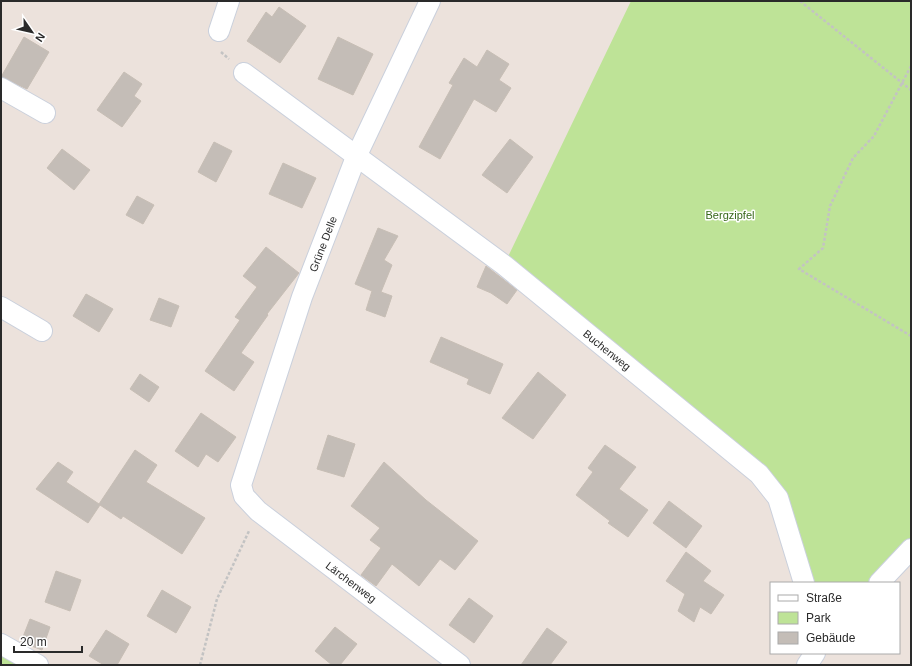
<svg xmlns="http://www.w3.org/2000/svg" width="912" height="666" font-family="Arial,sans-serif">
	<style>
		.green { fill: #bee397 }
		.building { fill: #c4bdb7; stroke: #c7beb5 }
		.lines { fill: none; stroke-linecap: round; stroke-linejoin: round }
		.street-casing { stroke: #cad0dc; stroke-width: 22 }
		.path { stroke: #c3c3c3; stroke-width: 2.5; stroke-dasharray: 3 2; stroke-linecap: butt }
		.street { stroke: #fff; stroke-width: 20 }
		.labels { text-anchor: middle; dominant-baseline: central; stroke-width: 3; stroke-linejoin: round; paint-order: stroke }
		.park-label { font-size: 11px; fill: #376719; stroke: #fff }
		.street-label { font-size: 11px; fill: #2a2a2a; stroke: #fff }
	</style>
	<rect width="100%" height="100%" fill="#ece2dc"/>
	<g class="green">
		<path d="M631 1H911V549L879 583H804L778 499 504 265Z"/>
		<path d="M1 652 24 665H1Z"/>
	</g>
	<g class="building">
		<path d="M279 7 306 26 280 63 247 41 266 12 272 17Z"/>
		<path d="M24 37 49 52 27 89 1 77Z"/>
		<path d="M338 37 373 54 353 95 318 79Z"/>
		<path d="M487 50 509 64 499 80 511 88 496 112 474 99 440 159 419 147 453 85 449 83 464 58 477 67Z"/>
		<path d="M124 72 142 84 134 96 141 101 122 127 97 110Z"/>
		<path d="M510 139 533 157 507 193 482 175Z"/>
		<path d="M214 142 232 151 216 182 198 172Z"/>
		<path d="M62 149 90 170 74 190 47 168Z"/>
		<path d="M283 163 316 178 302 208 269 194Z"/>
		<path d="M137 196 154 205 143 224 126 215Z"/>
		<path d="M378 228 398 236 384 260 392 265 381 292 392 296 385 317 366 310 372 291 355 284Z"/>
		<path d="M266 247 299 273 267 314 268 315 241 353 254 362 234 391 205 371 240 320 235 317 257 287 243 276Z"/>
		<path d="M486 266 517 290 507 304 491 293 477 287Z"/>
		<path d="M86 294 113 309 99 332 73 316Z"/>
		<path d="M159 298 179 306 171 327 150 320Z"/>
		<path d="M441 337 503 364 490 394 467 384 469 379 430 362Z"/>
		<path d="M538 372 566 395 533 439 502 418Z"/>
		<path d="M140 374 159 387 149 402 130 389Z"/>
		<path d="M201 413 236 437 218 462 206 454 198 467 175 451Z"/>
		<path d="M328 435 355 444 344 477 317 469Z"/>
		<path d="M605 445 636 467 619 489 648 510 628 537 608 523 610 521 576 495 593 472 588 468Z"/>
		<path d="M135 450 157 465 146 482 205 518 182 554 123 516 121 519 100 505 88 523 36 489 58 462 73 472 66 482 99 504Z"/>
		<path d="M384 462 426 500 478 541 455 570 440 559 419 586 392 564 376 586 361 575 381 548 370 540 380 528 351 506Z"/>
		<path d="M669 501 702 526 686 548 653 523Z"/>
		<path d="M686 552 711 571 703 581 724 595 711 614 700 607 694 622 678 611 685 594 666 581Z"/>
		<path d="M56 571 81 580 70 611 45 602Z"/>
		<path d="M162 590 191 607 176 633 147 616Z"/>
		<path d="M469 598 493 616 474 643 449 625Z"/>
		<path d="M30 619 50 627 42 650 21 642Z"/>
		<path d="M335 627 357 644 340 665H332L315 651Z"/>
		<path d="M547 628 567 642 550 665H521Z"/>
		<path d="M106 630 129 644 117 665H104L89 656Z"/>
	</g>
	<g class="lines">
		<defs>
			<g id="street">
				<path d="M430 1 356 157 302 297 241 485 244 496 258 511 460 665"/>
				<path d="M219 31 229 1"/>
				<path d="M244 73 504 265 759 474 778 498 804 583"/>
				<path d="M1 88 45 113"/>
				<path d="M1 307 42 331"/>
				<path d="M879 583 911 549"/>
				<path d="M1 644 38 665"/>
				<path d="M807 665 815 653"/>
			</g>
		</defs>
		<use href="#street" class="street-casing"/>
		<g class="path">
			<path d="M800 1 911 90"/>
			<path d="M221 52 229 59"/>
			<path d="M911 66 874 136 853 158 830 206 823 248 799 269 911 336"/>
			<path d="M200 665 217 599 249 531"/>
		</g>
		<use href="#street" class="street"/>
	</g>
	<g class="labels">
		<g class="park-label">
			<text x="730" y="215">Bergzipfel</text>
		</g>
		<g class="street-label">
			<text transform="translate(323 244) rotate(-69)">Grüne Delle</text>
			<text transform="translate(607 350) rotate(39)">Buchenweg</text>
			<text transform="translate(351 582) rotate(37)">Lärchenweg</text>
		</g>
	</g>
	<rect width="912" height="666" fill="none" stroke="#2a2a2a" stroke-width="4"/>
	<rect x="770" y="582" width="130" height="72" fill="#ffffff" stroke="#aaaaaa"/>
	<rect x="778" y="595" width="20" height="6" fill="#ffffff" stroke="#aaaaaa"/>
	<text x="806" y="602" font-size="12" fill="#2a2a2a">Straße</text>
	<rect x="778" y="612" width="20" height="12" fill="#bee397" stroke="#aaaaaa"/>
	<text x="806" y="622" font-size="12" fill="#2a2a2a">Park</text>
	<rect x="778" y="632" width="20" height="12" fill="#c4bdb7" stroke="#aaaaaa"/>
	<text x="806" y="642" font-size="12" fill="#2a2a2a">Gebäude</text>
	<g transform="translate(32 32) rotate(124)" stroke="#ffffff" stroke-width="3" paint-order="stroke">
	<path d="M0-3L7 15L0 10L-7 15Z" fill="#2a2a2a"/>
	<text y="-6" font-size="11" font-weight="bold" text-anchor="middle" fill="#2a2a2a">N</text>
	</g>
	<path d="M14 646v6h68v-6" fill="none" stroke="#2a2a2a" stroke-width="2"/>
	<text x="20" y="646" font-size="12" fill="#2a2a2a" stroke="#ffffff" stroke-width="3" paint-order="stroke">20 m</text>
</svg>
